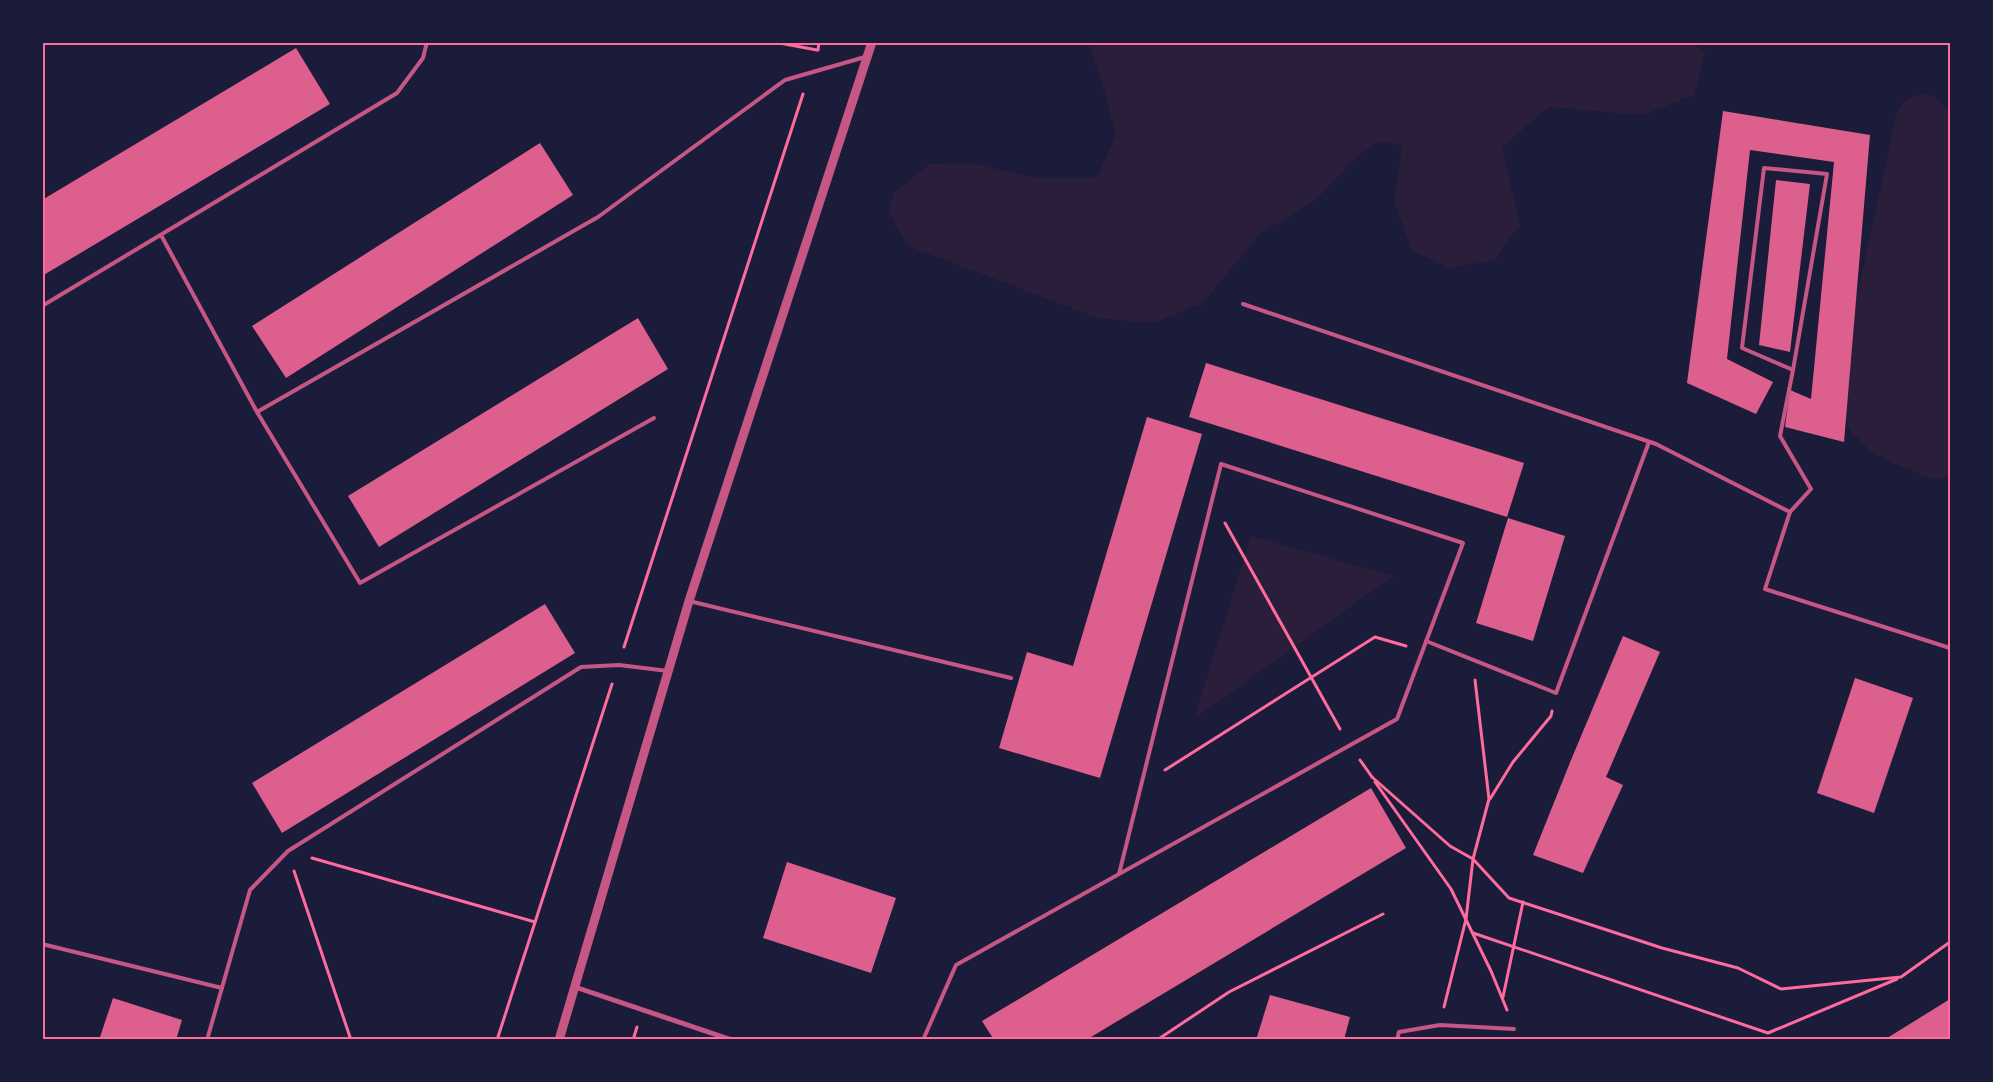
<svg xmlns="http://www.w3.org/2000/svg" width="1993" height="1082" font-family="'Crimson Pro',serif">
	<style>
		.green { fill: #2a1e3b }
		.building { fill: #dd5f8e }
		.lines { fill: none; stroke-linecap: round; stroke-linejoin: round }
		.path { stroke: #ff6b9d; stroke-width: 3 }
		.service { stroke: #c65784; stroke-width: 4 }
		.minor { stroke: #c65784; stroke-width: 5 }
		.tertiary { stroke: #c65784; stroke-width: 9 }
		.neatline { fill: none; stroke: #ff6b9d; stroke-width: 2 }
	</style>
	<rect width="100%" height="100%" fill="#1b1b3a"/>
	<g class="green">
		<path d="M1694 43 1705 54 1694 95 1642 115 1549 107 1502 147 1520 225 1494 260 1449 268 1413 251 1394 203 1402 145 1381 141 1356 157 1318 198 1259 235 1202 304 1153 323 1098 318 908 246 888 211 894 193 929 164 972 163 1035 178H1096L1116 136 1104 90 1088 43Z"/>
		<path d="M1920 94 1936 97 1950 114V478L1934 479 1902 467 1870 451 1849 429 1838 381 1884 173 1895 117 1904 101Z"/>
		<path d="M1251 536 1393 576 1194 719Z"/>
	</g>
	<g class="building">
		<path d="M296 48 330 104 42 276V200Z"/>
		<path d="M1723 111 1870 135 1844 442 1785 427 1790 390 1811 399 1834 162 1750 150 1727 359 1773 382 1756 414 1687 383Z"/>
		<path d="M540 143 573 195 286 378 252 326Z"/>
		<path d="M1776 180 1810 184 1790 352 1759 345Z"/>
		<path d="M638 318 668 369 379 547 348 496Z"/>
		<path d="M1206 363 1524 463 1507 517 1189 417Z"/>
		<path d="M1147 417 1202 434 1100 778 999 748 1027 652 1073 666Z"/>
		<path d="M1508 518 1565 536 1533 641 1476 623Z"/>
		<path d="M545 604 575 653 282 833 252 783Z"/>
		<path d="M1623 636 1660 652 1606 777 1623 785 1583 873 1533 855 1571 760Z"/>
		<path d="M1855 678 1913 698 1874 813 1817 793Z"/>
		<path d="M1371 788 1406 848 1086 1040H994L982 1021Z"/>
		<path d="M787 862 896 898 871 973 763 938Z"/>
		<path d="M1270 995 1350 1017 1344 1040H1256Z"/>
		<path d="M113 998 182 1020 176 1040H99Z"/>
		<path d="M1950 999V1040H1884Z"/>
	</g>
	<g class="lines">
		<g class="path">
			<path d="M774 42 817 50"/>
			<path d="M818 50 819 42"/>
			<path d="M1225 523 1340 729"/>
			<path d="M624 647 803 94"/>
			<path d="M1360 760 1372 777"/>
			<path d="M1165 770 1375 637 1406 646"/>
			<path d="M1372 777 1450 846 1473 859 1509 898 1662 948 1738 968 1781 989 1901 977 1950 942"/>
			<path d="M1375 782 1451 889 1491 971 1507 1010"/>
			<path d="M1490 799 1513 762 1551 716 1552 711"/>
			<path d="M312 858 535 922"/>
			<path d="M294 871 351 1040"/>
			<path d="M1473 933 1768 1033 1897 979"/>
			<path d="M1503 997 1523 902"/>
			<path d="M1444 1007 1466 919 1473 859 1489 799 1475 680"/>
			<path d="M497 1040 612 684"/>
			<path d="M633 1040 637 1027"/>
			<path d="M1157 1040 1229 992 1383 914"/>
		</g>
		<g class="service">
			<path d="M1764 168 1827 174 1793 370 1742 348Z"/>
			<path d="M161 235 257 412 360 583 654 418"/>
			<path d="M1243 304 1656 444 1790 512"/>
			<path d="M42 306 397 93 423 58 427 42"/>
			<path d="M1793 370 1780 436 1811 489 1790 512 1765 589 1950 648"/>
			<path d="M257 412 598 217 785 80 865 57"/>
			<path d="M689 601 1011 678"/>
			<path d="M1426 641 1556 693 1649 442"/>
			<path d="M42 944 222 988"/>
			<path d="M207 1040 250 890 288 851 581 667 619 665 668 671"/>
			<path d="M923 1040 956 965 1397 719 1463 543 1221 464 1119 874"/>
			<path d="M1397 1040 1399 1032 1440 1025 1514 1029"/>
		</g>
		<path class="minor" d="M575 987 732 1040"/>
		<path class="tertiary" d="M559 1040 689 601 872 42"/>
	</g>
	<rect width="1993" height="1082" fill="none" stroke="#1b1b3a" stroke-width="88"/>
	<rect x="44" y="44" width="1905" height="994" class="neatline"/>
</svg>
